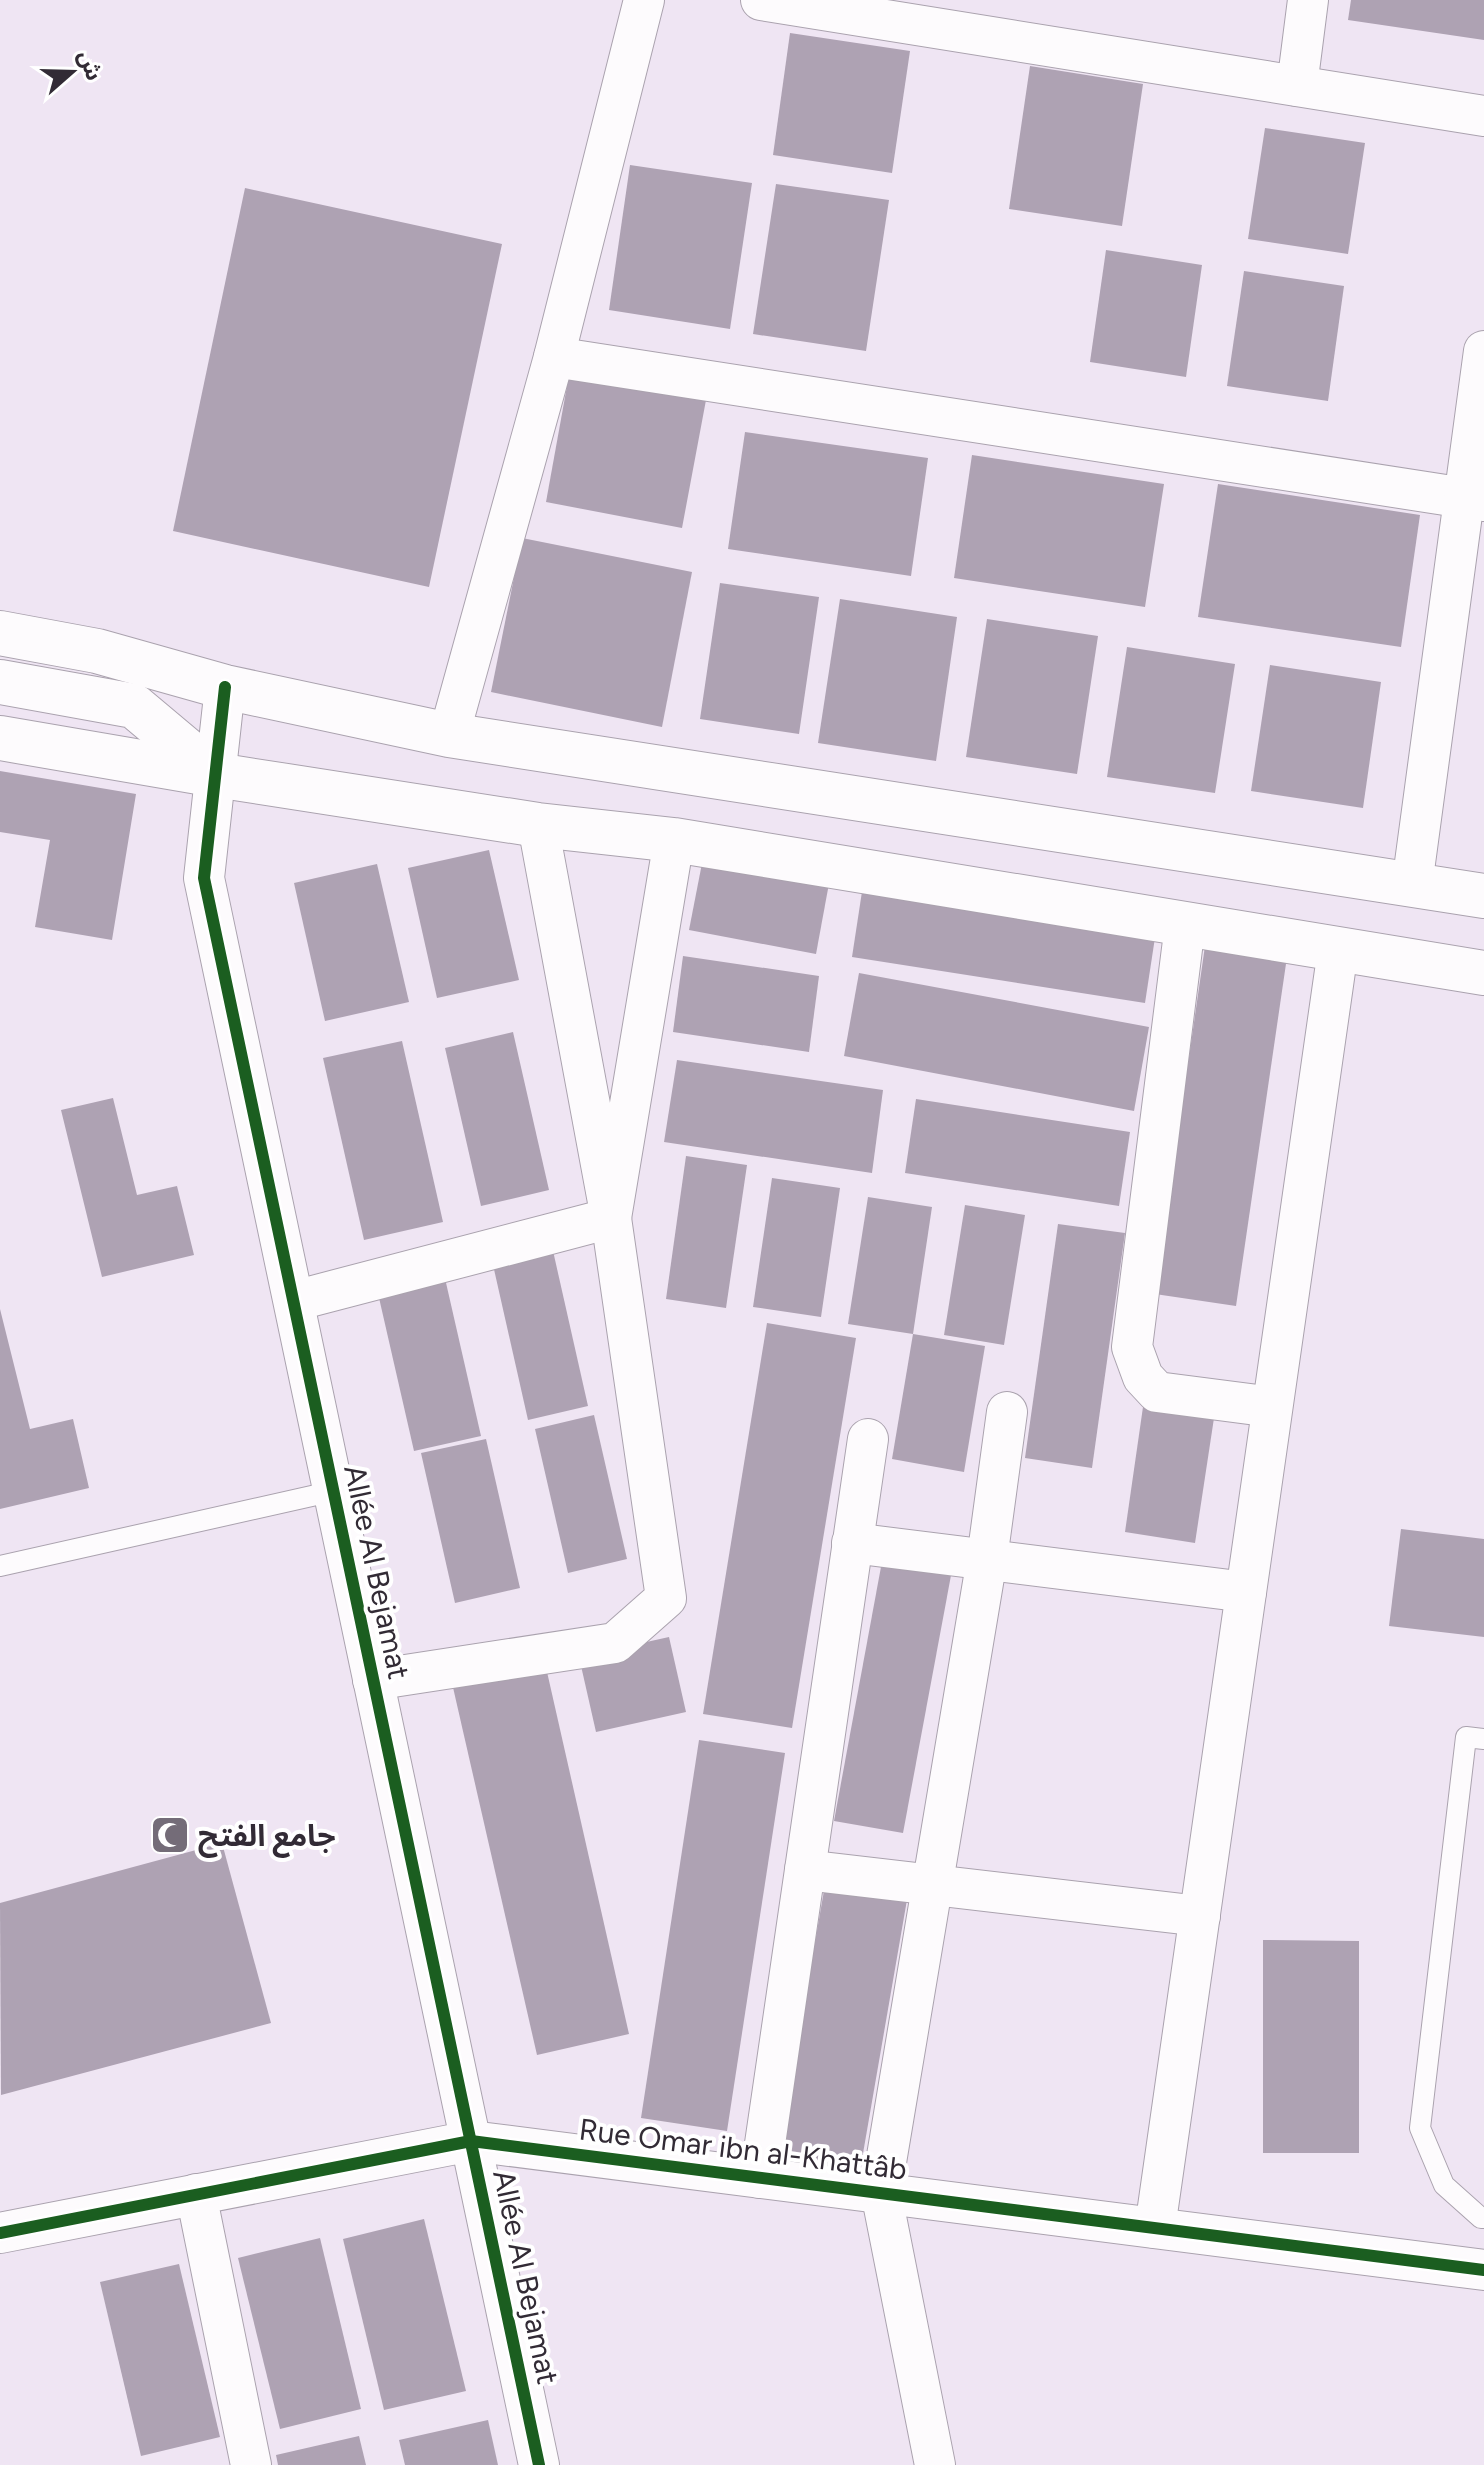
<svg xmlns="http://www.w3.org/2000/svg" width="1484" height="2465" font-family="Figtree,'Noto Sans Arabic',sans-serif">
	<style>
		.building { fill: #aea2b3 }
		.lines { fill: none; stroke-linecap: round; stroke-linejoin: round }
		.lane-casing { stroke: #aaa2ae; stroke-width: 22 }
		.street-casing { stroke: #aaa2ae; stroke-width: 42 }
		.secondary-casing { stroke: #aaa2ae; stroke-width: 46 }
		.lane { stroke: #fdfbfd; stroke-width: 20 }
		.street { stroke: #fdfbfd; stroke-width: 40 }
		.secondary { stroke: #fdfbfd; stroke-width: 44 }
		.cycleway-casing { stroke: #fff; stroke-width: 17 }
		.cycleway { stroke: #1b5e20; stroke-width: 12 }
		.labels { text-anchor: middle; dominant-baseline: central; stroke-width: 8; stroke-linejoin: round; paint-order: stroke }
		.street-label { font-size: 30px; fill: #322b35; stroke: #fff }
		.poi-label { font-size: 30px; font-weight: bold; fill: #322b35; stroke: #fff; text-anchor: start }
	</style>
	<rect width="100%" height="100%" fill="#efe5f3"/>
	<g class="building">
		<path d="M1351 0H1484V40L1348 20Z"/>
		<path d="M790 33 910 51 892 173 773 155Z"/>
		<path d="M1030 66 1143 84 1122 226 1009 209Z"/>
		<path d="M1265 128 1365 143 1348 254 1248 239Z"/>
		<path d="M630 165 752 183 730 329 609 310Z"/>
		<path d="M776 184 889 200 866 351 753 334Z"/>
		<path d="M245 188 502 244 429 587 173 531Z"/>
		<path d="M1106 250 1202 265 1186 377 1090 362Z"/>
		<path d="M1244 271 1344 286 1328 401 1227 386Z"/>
		<path d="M569 375 706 400 682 528 546 502Z"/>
		<path d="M745 432 928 458 911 576 728 549Z"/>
		<path d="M972 455 1164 484 1145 607 954 578Z"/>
		<path d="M1218 484 1420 515 1401 647 1198 617Z"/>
		<path d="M522 538 692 572 662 727 491 692Z"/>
		<path d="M720 583 819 597 799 734 700 719Z"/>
		<path d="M840 599 957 617 936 761 818 743Z"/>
		<path d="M987 619 1098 636 1077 774 966 757Z"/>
		<path d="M1127 647 1235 664 1215 793 1107 777Z"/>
		<path d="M1270 665 1381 682 1363 808 1251 791Z"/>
		<path d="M0 771 136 794 112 940 35 927 50 840 0 832Z"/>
		<path d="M489 850 519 980 437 998 408 868Z"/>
		<path d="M704 853 830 878 816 954 689 930Z"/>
		<path d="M377 864 409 1002 325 1021 294 883Z"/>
		<path d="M863 885 1156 931 1145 1003 852 957Z"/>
		<path d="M1206 939 1288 950 1236 1306 1155 1294Z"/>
		<path d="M683 956 819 976 809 1052 673 1032Z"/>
		<path d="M859 973 1149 1027 1134 1111 844 1056Z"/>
		<path d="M513 1032 549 1190 481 1206 445 1048Z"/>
		<path d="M402 1041 443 1222 364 1240 323 1058Z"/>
		<path d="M677 1060 883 1090 872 1173 664 1142Z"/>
		<path d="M113 1098 137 1195 177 1186 194 1255 102 1277 61 1110Z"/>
		<path d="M916 1099 1130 1132 1119 1206 905 1173Z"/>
		<path d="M686 1156 747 1165 726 1308 666 1299Z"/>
		<path d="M772 1178 840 1188 821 1317 753 1307Z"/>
		<path d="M868 1197 932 1207 913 1334 848 1324Z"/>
		<path d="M965 1205 1025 1215 1004 1345 944 1335Z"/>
		<path d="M1058 1224 1125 1233 1092 1468 1025 1458Z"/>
		<path d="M551 1242 588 1406 528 1420 491 1256Z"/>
		<path d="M444 1274 481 1436 414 1451 377 1289Z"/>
		<path d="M0 1309 30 1429 73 1419 89 1488 0 1509Z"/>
		<path d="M767 1323 856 1338 792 1728 703 1714Z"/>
		<path d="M913 1334 985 1346 964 1472 892 1459Z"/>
		<path d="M1143 1407 1214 1418 1195 1543 1125 1532Z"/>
		<path d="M594 1415 627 1559 568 1573 535 1429Z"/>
		<path d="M486 1439 520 1588 455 1603 421 1453Z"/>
		<path d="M1401 1529 1484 1539V1637L1389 1626Z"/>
		<path d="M883 1556 952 1570 903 1833 834 1821Z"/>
		<path d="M669 1637 686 1712 596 1732 579 1657Z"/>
		<path d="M545 1663 629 2034 537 2055 452 1683Z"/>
		<path d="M699 1740 785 1753 727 2131 641 2118Z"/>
		<path d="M222 1843 271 2023 1 2095 0 1903Z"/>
		<path d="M826 1879 908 1894 857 2188 775 2173Z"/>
		<path d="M1263 1940 1359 1941V2153H1263Z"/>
		<path d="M424 2219 466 2391 384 2410 343 2239Z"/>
		<path d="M320 2238 361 2409 280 2429 238 2258Z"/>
		<path d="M179 2264 220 2437 141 2456 100 2282Z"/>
		<path d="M488 2420 498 2465H405L399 2440Z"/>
		<path d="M359 2436 366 2465H278L276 2455Z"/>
	</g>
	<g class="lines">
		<defs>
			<g id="lane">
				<path d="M0 1566 334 1491"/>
				<path d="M1484 1739 1466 1737 1420 2128 1444 2185 1481 2218H1484"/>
			</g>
			<g id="street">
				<path d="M761 0 1484 116"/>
				<path d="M1297 86 1308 0"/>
				<path d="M554 357 1484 501"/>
				<path d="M225 687 204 878 539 2465"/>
				<path d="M449 735 554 357 644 0"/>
				<path d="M1412 885 1484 351"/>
				<path d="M1185 925 1132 1347 1143 1377 1157 1392 1272 1407"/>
				<path d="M294 1301 611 1218 674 840"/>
				<path d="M852 1543 1246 1592"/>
				<path d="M373 1680 615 1643 666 1598 611 1218 538 825"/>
				<path d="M805 1870 1200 1916"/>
				<path d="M760 2178 868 1439"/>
				<path d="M196 2194 251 2465"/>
				<path d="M1155 2228 1338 950"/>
				<path d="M0 2233 471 2141 1484 2270"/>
				<path d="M935 2465 881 2192 987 1559 1007 1412"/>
			</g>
			<g id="secondary">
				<path d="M0 633 97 651 225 687 449 735 1484 896"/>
				<path d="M0 682 134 706 215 774"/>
				<path d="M0 738 216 775 538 825 674 840 1484 973"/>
			</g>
		</defs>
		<use href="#lane" class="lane-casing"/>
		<use href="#street" class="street-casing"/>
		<use href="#secondary" class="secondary-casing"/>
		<use href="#lane" class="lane"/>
		<use href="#street" class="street"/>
		<use href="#secondary" class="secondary"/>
		<defs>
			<g id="cycleway">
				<path d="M225 687 204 878 539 2465"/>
				<path d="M0 2233 471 2141 1484 2270"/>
			</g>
		</defs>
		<use href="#cycleway" class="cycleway-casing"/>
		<use href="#cycleway" class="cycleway"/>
	</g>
	<defs>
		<symbol id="mosque-square" viewBox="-11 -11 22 22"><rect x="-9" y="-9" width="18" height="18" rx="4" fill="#746c78" stroke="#fff"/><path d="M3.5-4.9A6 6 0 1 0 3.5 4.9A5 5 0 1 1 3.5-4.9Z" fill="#fff"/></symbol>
	</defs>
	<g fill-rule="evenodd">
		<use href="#mosque-square" x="148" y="1813" width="44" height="44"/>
	</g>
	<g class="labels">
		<g class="street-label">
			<text transform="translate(377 1572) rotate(78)">Allée Al Bejamat</text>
			<text transform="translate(743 2149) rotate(7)">Rue Omar ibn al-Khattâb</text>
			<text transform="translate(526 2277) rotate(78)">Allée Al Bejamat</text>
		</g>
		<g class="poi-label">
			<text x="198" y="1835">جامع الفتح</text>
		</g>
	</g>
	<g transform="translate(72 72) rotate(70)" stroke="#ffffff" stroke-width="6" paint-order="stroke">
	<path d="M0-6L14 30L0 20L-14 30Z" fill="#322b35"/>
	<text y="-12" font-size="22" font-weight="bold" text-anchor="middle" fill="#322b35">ش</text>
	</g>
</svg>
